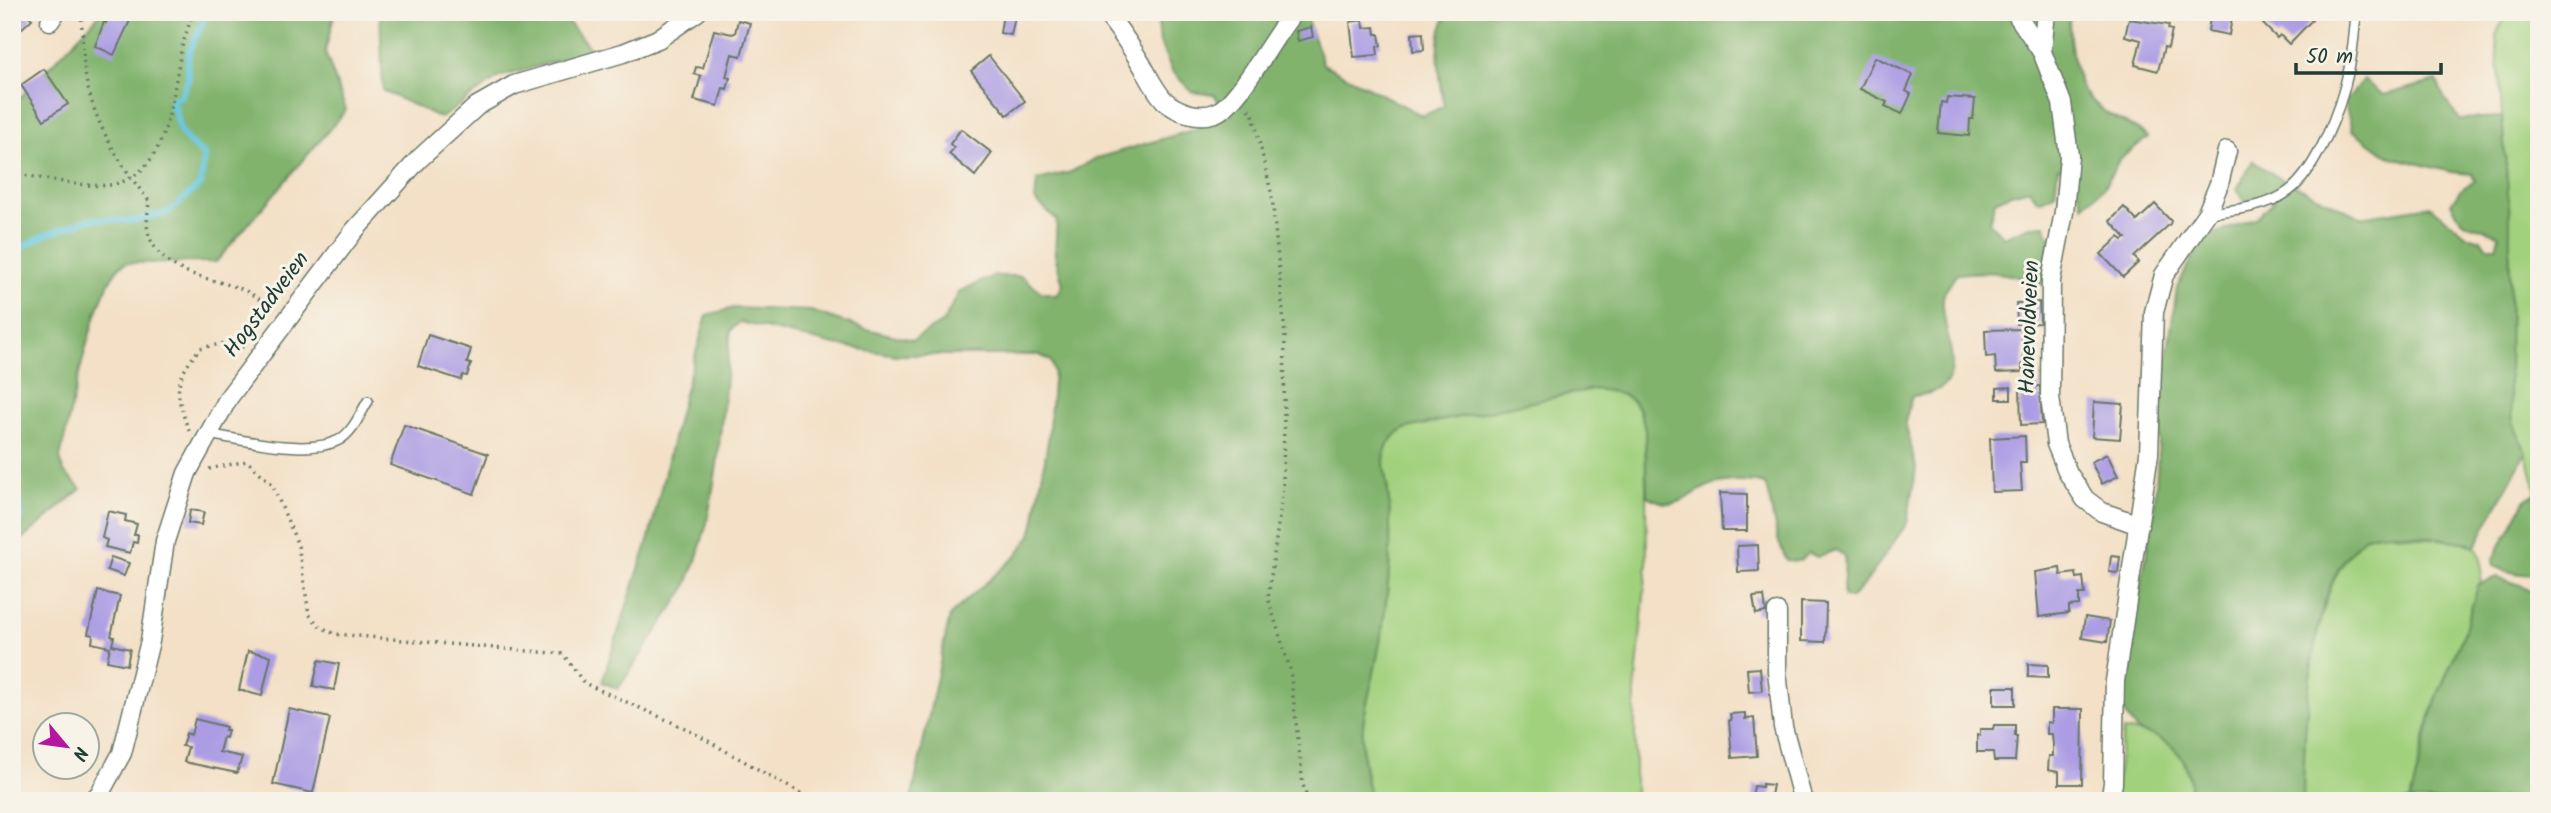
<svg xmlns="http://www.w3.org/2000/svg" width="2551" height="813" font-family="Kalam,sans-serif">
	<style>
		.green { fill: #a2d17e; stroke: #608759; stroke-width: 2 }
		.forest { fill: #81b36d; stroke: #507850; stroke-width: 2 }
		.lines { fill: none; stroke-linecap: round; stroke-linejoin: round }
		.stream { stroke: #62c7e0; stroke-width: 6 }
		.building { fill: #ab9ce4 }
		.lane-casing { stroke: #697667; stroke-width: 12 }
		.street-casing { stroke: #697667; stroke-width: 21 }
		.path { stroke: #697667; stroke-width: 3.5; stroke-dasharray: 2 5; stroke-linecap: butt }
		.lane { stroke: #fff; stroke-width: 9 }
		.street { stroke: #fff; stroke-width: 18 }
		.labels { text-anchor: middle; dominant-baseline: central; stroke-width: 6; stroke-linejoin: round; paint-order: stroke }
		.street-label { font-size: 23px; fill: #1f3d34; stroke: #f7f3e8 }
	</style>
	<rect width="100%" height="100%" fill="#f7f3e8"/>
	<filter id="ink" filterUnits="userSpaceOnUse"><feTurbulence type="fractalNoise" baseFrequency=".0143" numOctaves="2"/><feDisplacementMap in="SourceGraphic" scale="14" xChannelSelector="R" yChannelSelector="G"/><feConvolveMatrix kernelMatrix="1 2 1 2 8 2 1 2 1" color-interpolation-filters="sRGB"/></filter>
	<filter id="wash" filterUnits="userSpaceOnUse"><feTurbulence type="fractalNoise" baseFrequency=".00686" numOctaves="4" result="noise"/><feDisplacementMap in="SourceGraphic" scale="28" xChannelSelector="R" yChannelSelector="G"/><feGaussianBlur stdDeviation="1.57" result="paint"/><feColorMatrix in="noise" values="0 0 0 0 0 0 0 0 0 0 0 0 0 0 0 0 0 1.4 0 .05"/><feComposite in="paint" operator="in"/></filter>
	<g filter="url(#wash)">
		<rect width="100%" height="100%" fill="#f3e0c6"/>
		<g class="green">
			<path d="M2510 12H2539V563L2536 493 2532 471 2513 422 2509 388 2510 218 2496 36 2503 18Z"/>
			<path d="M1593 389C1625 393 1638 396 1645 429L1647 564 1635 692V801H1371C1367 782 1362 762 1362 742 1362 714 1372 686 1377 658 1388 603 1394 549 1388 492 1384 464 1376 444 1407 428Z"/>
			<path d="M2383 533 2464 542C2471 545 2477 547 2480 555 2491 588 2446 669 2435 702 2424 734 2419 768 2410 801H2303C2303 734 2308 595 2356 546 2359 543 2363 537 2367 535 2371 533 2379 533 2383 533Z"/>
			<path d="M2123 731C2143 731 2171 737 2183 757 2190 769 2190 787 2192 801H2114Z"/>
		</g>
		<g class="forest">
			<path d="M102 12H335L325 52 346 110 216 262 125 263C95 278 69 422 60 458L64 472 81 489 12 548V106Z"/>
			<path d="M380 12H560L592 51 499 77 441 118 383 91Z"/>
			<path d="M1157 12H1307V20L1323 64 1423 116 1444 106C1440 76 1432 40 1448 12H2070C2067 29 2074 79 2085 93 2090 99 2099 107 2105 112 2120 122 2133 125 2148 137L2119 160 2103 189 2083 206 2075 180 2067 167 2058 168 2055 194 2038 201 2029 189 2008 195 1995 201 1989 222 2003 237 2030 226 2045 225 2051 239 2043 283 2036 288C2017 270 1982 271 1957 274 1952 281 1944 289 1943 298 1940 339 1980 391 1912 396L1905 422 1916 468 1907 523 1866 582 1851 598 1844 597C1841 583 1847 570 1844 556L1836 550 1817 557 1809 553 1800 561 1787 560C1773 537 1774 510 1765 484 1750 480 1730 480 1714 484 1684 494 1681 514 1647 496L1645 430 1641 412 1634 401 1624 395 1612 391 1593 389 1407 428C1376 444 1384 464 1388 492 1394 549 1388 603 1377 658 1372 686 1362 714 1362 742 1362 762 1367 782 1371 801H911L950 615 1017 555 1031 535 1034 524 1048 441 1054 371 1051 361 1040 355H896L835 345 740 322 731 330 717 465 707 523 696 561 685 589 618 689 602 682 649 538 683 397 707 315 734 308 811 311 862 328 913 340 943 322 960 291 994 276H1021L1041 292 1057 295 1063 285 1055 255 1057 220 1035 200 1037 180 1071 172 1097 158 1196 129 1222 110 1215 95 1192 92 1172 71 1160 43Z"/>
			<path d="M2363 80 2384 95 2437 81 2445 100 2460 119 2502 117 2510 218 2509 388 2513 422 2526 452 2475 547 2464 542C2442 539 2388 528 2369 535 2363 537 2358 544 2353 549 2307 596 2304 736 2303 801H2192C2189 771 2187 751 2156 737 2150 734 2142 734 2136 729 2127 721 2124 710 2119 700L2154 514 2163 384 2177 288 2201 239 2256 218 2274 201 2263 196 2246 203 2237 189 2253 161 2272 174 2360 217 2430 206 2468 236 2481 240 2488 247H2496L2499 235C2472 221 2466 233 2451 203L2461 189 2475 181 2472 174 2451 172 2388 156 2352 130 2345 103Z"/>
			<path d="M2536 493 2539 574C2522 576 2509 573 2494 566L2493 559 2526 499Z"/>
			<path d="M2497 577 2520 585 2539 596V794L2536 797 2501 798 2497 801H2410L2436 699 2463 636 2478 585Z"/>
		</g>
		<g class="lines">
			<g class="stream">
				<path d="M12 252 43 236 90 219 133 221 167 213 201 184 204 155C184 139 177 133 175 106L171 108 173 99 181 96 189 77 187 67 189 51 203 22 204 12"/>
				<path d="M12 425 14 473 21 516 12 546"/>
			</g>
		</g>
		<g id="blocks">
			<g class="building">
				<path d="M12 12H26L32 19 18 32 12 27Z"/>
				<path d="M111 12H134L114 55 95 46 104 22 106 23Z"/>
				<path d="M2211 12H2233L2229 35 2208 31Z"/>
				<path d="M2259 12H2313L2314 18 2289 44 2280 35 2277 38 2263 24 2267 20Z"/>
				<path d="M1003 14 1015 17 1011 35 1000 33Z"/>
				<path d="M2129 19 2169 25 2168 29 2172 30 2168 48 2164 47 2158 71 2135 65 2141 40 2125 36Z"/>
				<path d="M738 20 750 23 741 56 732 54 726 77 730 78 727 89 723 88 718 106 694 100 701 76 694 74 696 67 703 68 714 30 732 34 735 33Z"/>
				<path d="M1363 20 1364 28 1375 27 1376 34H1379L1381 46H1377L1378 55 1354 57 1350 22Z"/>
				<path d="M1311 27 1313 37 1298 41 1296 31Z"/>
				<path d="M1423 33 1424 50 1413 51 1412 34Z"/>
				<path d="M989 56 1025 101 1007 115 971 71Z"/>
				<path d="M1875 57 1913 75 1906 91 1911 94 1902 114 1885 106 1887 102 1860 89Z"/>
				<path d="M44 69 68 104 44 120 21 85Z"/>
				<path d="M1947 97 1975 99 1973 119H1970L1969 136 1938 133 1941 102 1946 103Z"/>
				<path d="M961 129 992 153 975 176 949 154 954 148 950 144Z"/>
				<path d="M2155 204 2171 221 2170 224 2134 257 2139 262 2123 277 2101 254 2119 237 2123 240 2126 238 2110 221 2124 207 2137 221Z"/>
				<path d="M2039 302 2040 323 2017 324 2016 303Z"/>
				<path d="M2021 329V340H2024L2022 372 1996 373 1995 356 1986 357 1985 330Z"/>
				<path d="M428 335 471 349 467 363 471 364 467 376 463 375 461 380 418 366Z"/>
				<path d="M2040 386 2042 424 2021 425 2020 387Z"/>
				<path d="M2011 387V399H1997V388Z"/>
				<path d="M2094 402 2123 404 2120 439 2092 437Z"/>
				<path d="M404 425 488 454 474 494 390 465Z"/>
				<path d="M2025 436 2026 463H2020L2022 491 1992 492 1990 438Z"/>
				<path d="M2107 454 2118 476 2102 484 2091 462Z"/>
				<path d="M1720 493 1747 494V531H1722Z"/>
				<path d="M190 510 204 512 201 525 188 523Z"/>
				<path d="M108 511 126 515 125 521 137 524 134 535H138L137 543 133 542 130 553 105 547 107 540 102 538Z"/>
				<path d="M1758 545 1759 571 1738 572 1737 546Z"/>
				<path d="M2111 556 2120 557 2118 573 2109 572Z"/>
				<path d="M111 557 129 563 124 576 107 570Z"/>
				<path d="M2060 568 2061 575 2076 573 2077 578 2083 577 2085 594H2079V605L2069 606V613L2039 617 2035 572Z"/>
				<path d="M98 591 120 596 111 636 114 637 112 645 130 649 127 665 107 661 110 647 92 643 93 635 88 634Z"/>
				<path d="M1764 596 1766 612 1756 614 1753 597Z"/>
				<path d="M1801 602 1826 603 1825 642 1801 641Z"/>
				<path d="M2085 617 2110 621 2107 642 2082 638Z"/>
				<path d="M248 651 271 656 262 696 239 690Z"/>
				<path d="M319 660 339 664 334 690 313 686Z"/>
				<path d="M2028 664 2048 665V678L2028 677Z"/>
				<path d="M1760 668 1762 691 1749 692 1747 669Z"/>
				<rect x="1994" y="687" width="21" height="18"/>
				<path d="M289 709 330 718 313 793 273 784Z"/>
				<path d="M2052 709H2083L2082 784H2059V772L2048 770 2049 756H2053V745L2052 734H2047V722L2052 723Z"/>
				<path d="M1745 713V719L1754 718 1757 756 1732 758 1729 720H1731L1730 714Z"/>
				<path d="M195 719 226 727 225 730H228L226 738 223 737 219 752 242 757 237 773 184 762 188 747 182 746 186 733 191 735Z"/>
				<path d="M1994 725H2015V736H2017L2015 761H1994L1993 752H1977V735H1980V729H1993Z"/>
				<path d="M1762 784 1773 785 1770 801H1759L1760 799 1752 797 1754 786 1762 787Z"/>
			</g>
		</g>
	</g>
	<g filter="url(#ink)">
		<use href="#blocks" fill-opacity="0" stroke="#697667" stroke-width="2"/>
		<g class="lines">
			<defs>
				<g id="lane">
					<path d="M2207 213C2234 210 2266 208 2289 191 2317 170 2341 107 2348 73 2353 54 2354 34 2356 15"/>
					<path d="M208 434C241 440 309 456 339 440 353 432 360 414 368 401"/>
				</g>
				<g id="street">
					<path d="M1105 12C1119 28 1131 47 1142 65 1149 77 1155 91 1165 101 1177 112 1199 119 1215 113 1239 104 1274 34 1294 12"/>
					<path d="M2015 12 2042 52 2062 103 2069 156 2064 212 2051 280 2050 397 2056 444 2068 473 2085 499 2102 512 2139 525"/>
					<path d="M50 21 56 12"/>
					<path d="M2042 52 2046 12"/>
					<path d="M1777 612V671L1783 727 1803 801"/>
					<path d="M93 801 100 793 122 753 150 641 165 541 187 473 229 397 354 231 419 159 477 106 514 85 623 53 658 39 697 12"/>
					<path d="M2110 801 2113 783 2115 681 2149 454 2154 312 2164 275 2207 213 2219 184 2227 151"/>
				</g>
			</defs>
			<use href="#lane" class="lane-casing"/>
			<use href="#street" class="street-casing"/>
			<g class="path">
				<path d="M81 12C83 36 82 64 88 88 98 130 122 167 149 201 148 213 145 227 150 238 165 275 209 277 242 289 253 294 264 303 274 309"/>
				<path d="M1249 109 1253 115 1272 196 1285 334 1283 488 1268 598 1290 669 1303 785 1308 801"/>
				<path d="M12 173C37 177 86 188 109 185 172 176 171 91 183 43 186 33 190 22 193 12"/>
				<path d="M189 431C174 390 173 383 200 348L226 343 244 347"/>
				<path d="M209 469 247 461 272 484 298 545 309 614 319 626 335 634 563 654 584 683 687 729 814 801"/>
			</g>
			<use href="#lane" class="lane"/>
			<use href="#street" class="street"/>
		</g>
	</g>
	<g class="labels">
		<g class="street-label">
			<text transform="translate(267 305) rotate(-53)">Hogstadveien</text>
			<text transform="translate(2030 327) rotate(-88)">Hanevoldveien</text>
		</g>
	</g>
	<rect width="2551" height="813" fill="none" stroke="#f7f3e8" stroke-width="42"/>
	<g transform="translate(66 746) rotate(119)"><circle r="33" fill="#f7f3e8" stroke="#a1aaa0" stroke-width="2"/>
	<path d="M0-5L12 26L0 18L-12 26Z" fill="#b5179e"/>
	<text y="-10" font-size="19" font-weight="bold" text-anchor="middle" fill="#1f3d34">N</text>
	</g>
	<path d="M2296 63v10h145v-10" fill="none" stroke="#1f3d34" stroke-width="3.5"/>
	<text x="2306" y="63" font-size="21" fill="#1f3d34" stroke="#f7f3e8" stroke-width="5" paint-order="stroke">50 m</text>
</svg>
